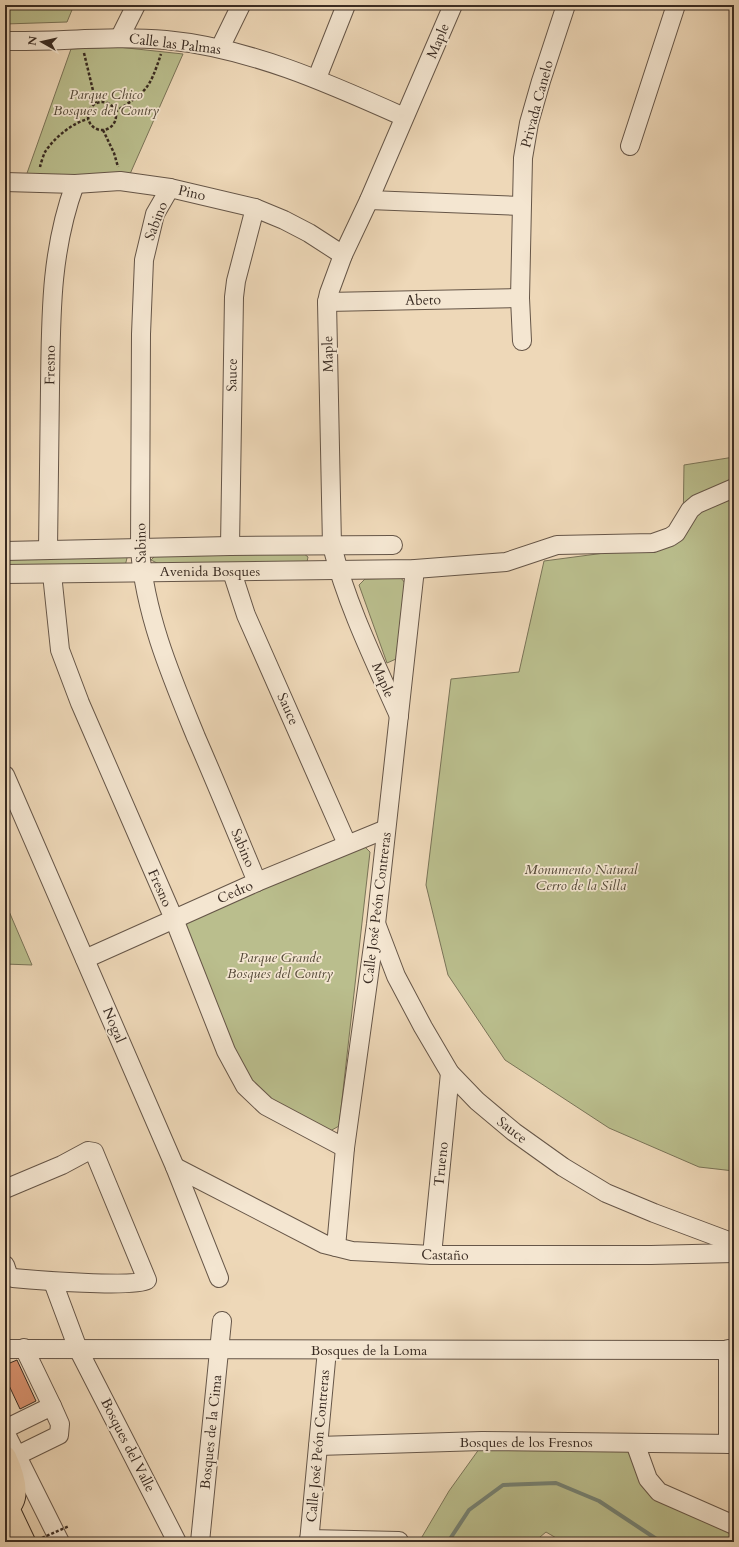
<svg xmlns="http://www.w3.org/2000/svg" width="739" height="1547" font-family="Cardo,serif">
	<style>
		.green { fill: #babe8d; stroke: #7a7458 }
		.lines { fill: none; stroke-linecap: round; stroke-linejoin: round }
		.stream { stroke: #748173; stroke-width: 4 }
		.building { fill: #db9471; stroke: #392b22 }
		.minor-casing { stroke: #665648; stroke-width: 20 }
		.major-casing { stroke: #392b22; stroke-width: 24 }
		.path { stroke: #392b22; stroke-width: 2.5; stroke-dasharray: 3 2; stroke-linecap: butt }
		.minor { stroke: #f4e6d1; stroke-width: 18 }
		.major { stroke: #eed8b8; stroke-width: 22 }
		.path-bridge { stroke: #392b22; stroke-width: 2.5; stroke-dasharray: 3 2; stroke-linecap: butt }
		.labels { text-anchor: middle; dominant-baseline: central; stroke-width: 3.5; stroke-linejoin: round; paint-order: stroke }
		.street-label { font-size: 14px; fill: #392b22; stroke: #f4e6d1 }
		.park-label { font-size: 14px; font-style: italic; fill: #534837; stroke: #f4e6d1 }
	</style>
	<rect width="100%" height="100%" fill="#eed8b8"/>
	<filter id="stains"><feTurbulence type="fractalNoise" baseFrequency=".005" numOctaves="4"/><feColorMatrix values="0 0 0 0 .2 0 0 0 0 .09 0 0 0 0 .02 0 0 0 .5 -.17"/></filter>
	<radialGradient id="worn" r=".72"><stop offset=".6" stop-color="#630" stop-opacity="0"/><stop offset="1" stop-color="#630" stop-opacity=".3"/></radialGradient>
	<g class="green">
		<path d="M5 5H74L67 22 5 24Z"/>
		<path d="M118 47 183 54 130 174 26 176 71 49Z"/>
		<path d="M734 457V1171L699 1167 609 1128 505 1060 448 975 426 885 451 679 519 672 544 561 665 545 683 531 684 465Z"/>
		<path d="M302 552 308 557 307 562 159 564 151 560 155 556Z"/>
		<path d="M123 554 127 558 125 566 5 568V557Z"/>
		<path d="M401 578 405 583 396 659 387 663 359 585 365 579Z"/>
		<path d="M364 846 370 852 339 1126 330 1131 270 1101 248 1080 184 934 188 920Z"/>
		<path d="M5 902 32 965 5 964Z"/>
		<path d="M482 1445H633L655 1490 734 1533V1542H563L546 1532 534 1542H419L449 1491Z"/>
	</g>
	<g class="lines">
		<path class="stream" d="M448 1542 469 1510 503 1485 556 1483 599 1501 661 1542"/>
	</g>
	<path class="building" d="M17 1360 36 1401 20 1409 5 1377V1365Z"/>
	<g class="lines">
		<defs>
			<g id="minor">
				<path d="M120 37 136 5"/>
				<path d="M5 41C59 42 112 35 166 40 250 48 328 83 404 117"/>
				<path d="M220 48 241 5"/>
				<path d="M317 78 346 5"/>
				<path d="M630 146 676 5"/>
				<path d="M5 182 75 184 120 181 170 188 255 208 284 220 309 233 343 255"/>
				<path d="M170 188 155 214 144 260 141 334 140 549C145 615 171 676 196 737 217 785 237 834 257 882"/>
				<path d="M369 200 521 206"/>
				<path d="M327 302 520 298"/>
				<path d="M522 341 520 298 523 158 529 123 541 81 566 5"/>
				<path d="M230 546 234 297 236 281 255 208"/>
				<path d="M48 550C49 496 49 442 50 388 51 317 50 252 75 184"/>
				<path d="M5 551 230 546 393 545"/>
				<path d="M232 572 246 615 347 844"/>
				<path d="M5 574 415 569 506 562 557 545 653 543 670 537 676 533 690 510 697 504 734 488"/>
				<path d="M52 574 60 650 80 703 174 919 226 1051 245 1086 266 1106 345 1148"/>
				<path d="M399 716C374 660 347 605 332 546L327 302 329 293 343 255 369 200 453 5"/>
				<path d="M5 775 175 1167 219 1278"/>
				<path d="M377 926 396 976 423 1027 450 1073 477 1101 514 1132 563 1167 606 1193 654 1213 734 1243"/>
				<path d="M85 959 257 882 386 829"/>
				<path d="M175 1167 324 1244 352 1251 432 1255H651L734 1253"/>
				<path d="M5 1189 62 1165 88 1151 94 1152 147 1280C134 1288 34 1280 13 1278L8 1274 5 1265"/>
				<path d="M336 1247 345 1148 376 924 415 569"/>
				<path d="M432 1255 450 1073"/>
				<path d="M53 1282 78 1349 177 1542"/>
				<path d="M24 1348 52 1406"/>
				<path d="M5 1349 734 1350"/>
				<path d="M728 1349V1444"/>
				<path d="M5 1429 52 1406 60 1424 59 1435 16 1456"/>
				<path d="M5 1432 60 1542"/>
				<path d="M635 1443 648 1479 659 1492 734 1525"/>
				<path d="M318 1446 482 1441 734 1444"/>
				<path d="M309 1539 399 1541"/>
				<path d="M200 1542 222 1321"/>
				<path d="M309 1542 327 1350"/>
			</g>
			<g id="major">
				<path d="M5 1457C11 1470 23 1499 5 1509"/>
				<path d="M5 1502 24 1542"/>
			</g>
		</defs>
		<use href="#minor" class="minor-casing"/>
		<use href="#major" class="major-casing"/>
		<g class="path">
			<path d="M84 53 96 103"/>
			<circle cx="102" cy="116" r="14"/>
			<path d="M115 112C147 91 149 90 161 54"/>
			<path d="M103 130 114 153 118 167"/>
			<path d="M40 167C41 163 43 156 45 152 54 138 72 123 88 119"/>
		</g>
		<use href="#minor" class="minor"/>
		<use href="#major" class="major"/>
		<path class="path-bridge" d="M33 1542 69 1526"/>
	</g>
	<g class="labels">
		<g class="street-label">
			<text transform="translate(438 41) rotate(-67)">Maple</text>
			<text transform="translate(175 44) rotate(7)">Calle las Palmas</text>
			<text transform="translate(537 104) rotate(-75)">Privada Canelo</text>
			<text transform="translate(192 193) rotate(13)">Pino</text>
			<text transform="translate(156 221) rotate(-69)">Sabino</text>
			<text transform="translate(423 300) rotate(-1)">Abeto</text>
			<text transform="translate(328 354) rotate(-91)">Maple</text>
			<text transform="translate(50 365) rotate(-89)">Fresno</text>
			<text transform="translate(232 375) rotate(-89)">Sauce</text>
			<text transform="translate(141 543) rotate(-91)">Sabino</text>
			<text x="210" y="571">Avenida Bosques</text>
			<text transform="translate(383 680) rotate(67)">Maple</text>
			<text transform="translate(288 709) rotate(66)">Sauce</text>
			<text transform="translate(243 848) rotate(67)">Sabino</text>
			<text transform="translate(160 888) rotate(66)">Fresno</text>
			<text transform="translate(235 892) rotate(-24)">Cedro</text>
			<text transform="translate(377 908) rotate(-83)">Calle José Peón Contreras</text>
			<text transform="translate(114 1025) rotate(67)">Nogal</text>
			<text transform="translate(512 1130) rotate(38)">Sauce</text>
			<text transform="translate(441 1164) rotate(-84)">Trueno</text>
			<text transform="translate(445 1255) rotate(1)">Castaño</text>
			<text x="369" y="1350">Bosques de la Loma</text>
			<text transform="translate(211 1432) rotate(-84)">Bosques de la Cima</text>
			<text x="526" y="1442">Bosques de los Fresnos</text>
			<text transform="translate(128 1445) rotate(63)">Bosques del Valle</text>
			<text transform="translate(318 1446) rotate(-85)">Calle José Peón Contreras</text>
		</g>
		<g class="park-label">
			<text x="106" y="94">Parque Chico<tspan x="106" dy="16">Bosques del Contry</tspan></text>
			<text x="581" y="869">Monumento Natural<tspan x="581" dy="16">Cerro de la Silla</tspan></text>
			<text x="280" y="957">Parque Grande<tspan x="280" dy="16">Bosques del Contry</tspan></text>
		</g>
	</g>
	<rect width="739" height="1547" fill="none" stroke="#eed8b8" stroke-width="20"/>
	<rect x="6" y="6" width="727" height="1535" fill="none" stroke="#392b22" stroke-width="2"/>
	<rect x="10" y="10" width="719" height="1527" fill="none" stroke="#392b22"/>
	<g transform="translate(42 42) rotate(278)" stroke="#f4e6d1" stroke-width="3" paint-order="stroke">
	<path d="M0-3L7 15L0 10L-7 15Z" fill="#392b22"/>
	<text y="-6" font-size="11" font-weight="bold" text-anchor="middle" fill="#392b22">N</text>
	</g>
	<rect width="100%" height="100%" filter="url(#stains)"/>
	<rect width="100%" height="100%" fill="url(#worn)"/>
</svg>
